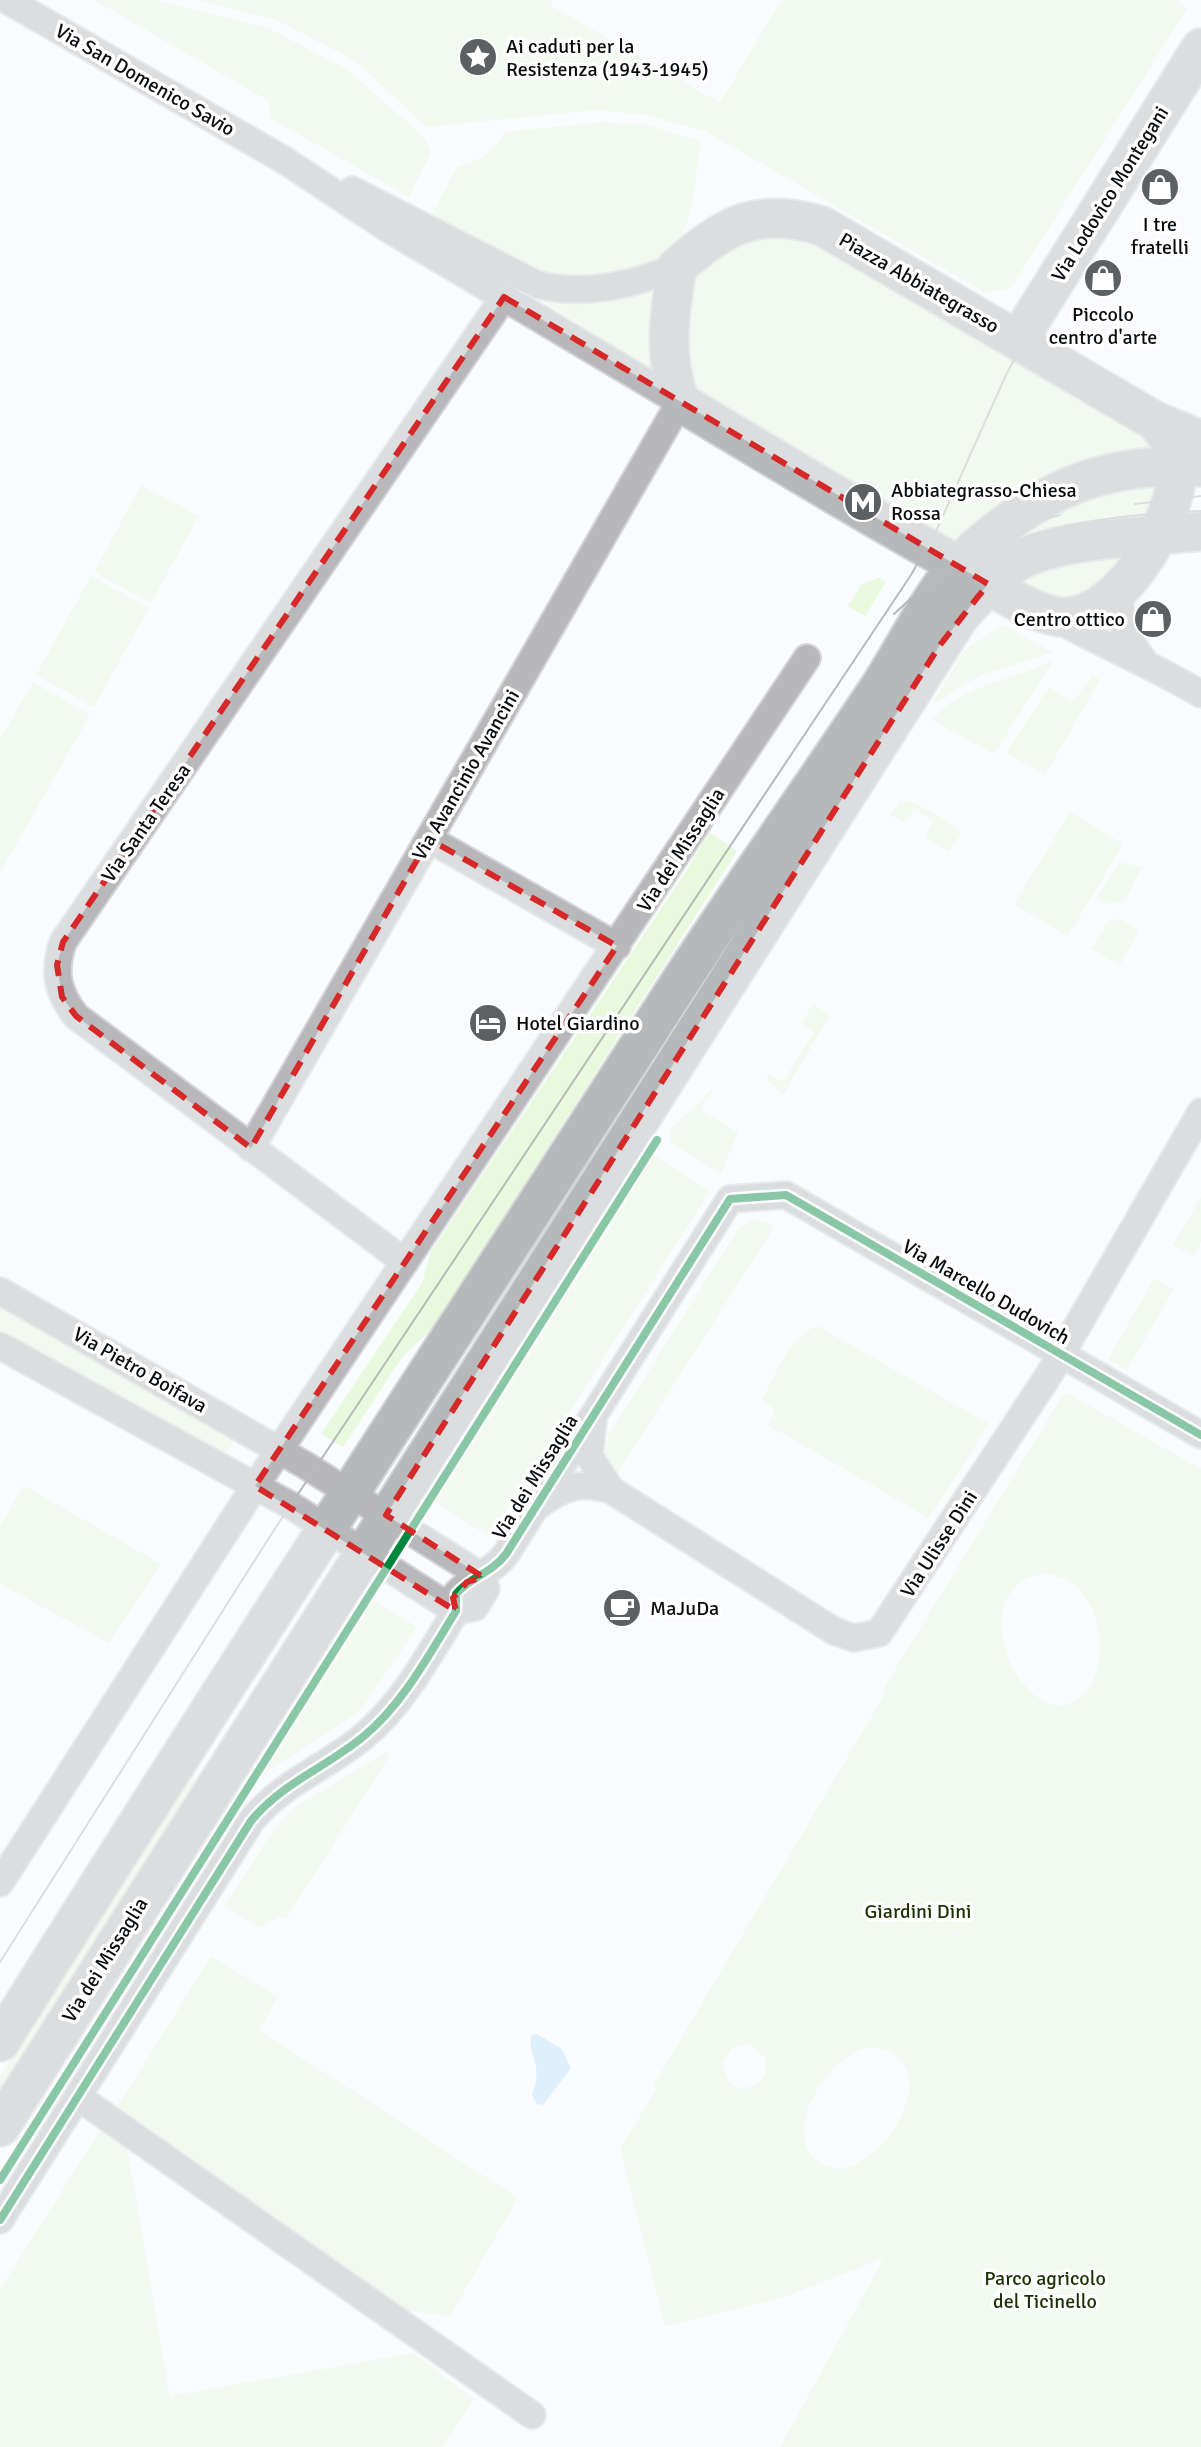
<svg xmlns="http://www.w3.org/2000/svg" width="1201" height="2447" font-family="Signika,sans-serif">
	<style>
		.green { fill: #e8f9dd; fill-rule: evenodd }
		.water { fill: #bee2fd }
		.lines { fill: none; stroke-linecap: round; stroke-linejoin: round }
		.street-casing { stroke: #d3d5d7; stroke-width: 30 }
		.secondary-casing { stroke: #d3d5d7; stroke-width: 42 }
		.street { stroke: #b8b8ba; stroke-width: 26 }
		.secondary { stroke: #b6b8ba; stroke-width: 38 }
		.tram { stroke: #b8b9bb; stroke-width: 2 }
		.cycleway-casing { stroke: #fff; stroke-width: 13 }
		.cycleway { stroke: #00873e; stroke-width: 8 }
		.marked { fill: none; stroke: #d62828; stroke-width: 6; stroke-dasharray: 16 10; stroke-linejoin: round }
		.labels { text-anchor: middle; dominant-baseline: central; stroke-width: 7; stroke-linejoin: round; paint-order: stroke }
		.poi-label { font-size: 20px; fill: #090c0f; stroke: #fff; text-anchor: start }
		.street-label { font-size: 20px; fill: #090c0f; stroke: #fff }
		.park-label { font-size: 20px; fill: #1d3102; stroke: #fff }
	</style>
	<rect width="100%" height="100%" fill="#f9fbfe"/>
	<g class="green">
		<path d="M94 0H154L268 28 348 70 424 137 431 152 409 197 270 118 269 101Z"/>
		<path d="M198 0H553L550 5 720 103 781 0H1178L1187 9 1011 288 986 293 705 131 645 115 599 110 427 127 354 60 276 20Z"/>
		<path d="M603 122 647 125 701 141C695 174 695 213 679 242 659 276 565 286 531 275 501 265 459 234 430 218L457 167C478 160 494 153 504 132Z"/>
		<path d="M801 230 1127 414 1163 452 951 550 711 409 689 382 684 298 698 270 731 240Z"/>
		<path d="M658 284 655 372 541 300 543 297 615 300Z"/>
		<path d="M1160 480 1149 522 981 560 1058 502Z"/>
		<path d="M141 485 199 516 151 603 94 572Z"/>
		<path d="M1128 550 1118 572 1066 605 1010 579 1019 571Z"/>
		<path d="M91 576 149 608 94 707 36 675Z"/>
		<path d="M879 578 886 582 865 616 848 606 862 584Z"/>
		<path d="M1002 625 1053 652 979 676 937 702 934 700 965 650Z"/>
		<path d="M1050 661 1052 663 994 754 932 720C964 683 1009 683 1050 661Z"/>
		<path d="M1093 675 1100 680 1045 775 1006 753 1049 687 1070 700 1075 699Z"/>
		<path d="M33 682 90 715 0 873V739Z"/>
		<path d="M900 801C916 800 949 819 961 834L949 852 925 836 933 821 914 809 905 823 890 815Z"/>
		<path d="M1070 812 1123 844 1068 936 1014 904Z"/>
		<path d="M709 832 737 851 432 1329 403 1356 343 1447 321 1434 422 1283 431 1252 687 870Z"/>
		<path d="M1119 862 1142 867 1125 900 1110 904 1096 899Z"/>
		<path d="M1119 919 1139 930 1120 965 1091 949 1109 920Z"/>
		<path d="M813 1004 830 1015 783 1095 766 1079 769 1074 783 1082 814 1032 801 1023Z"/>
		<path d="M715 1087 700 1110 738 1132 721 1174 672 1143 669 1131Z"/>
		<path d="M653 1155 710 1191 490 1537 434 1502Z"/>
		<path d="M1201 1197V1242L1193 1256 1173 1245Z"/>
		<path d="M755 1219 775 1226 617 1474 606 1454 608 1436 738 1229Z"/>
		<path d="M1154 1279 1174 1289 1127 1370 1108 1359Z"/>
		<path d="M0 1308 234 1440 224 1457 0 1330Z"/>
		<path d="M818 1326 989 1424 929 1518 768 1425 775 1410 762 1399C776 1375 790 1334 818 1326Z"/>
		<path d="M1069 1394 1201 1469V2447H780L884 2258 782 2298 665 2326 620 2148 657 2089 653 2086 886 1692 883 1689 1063 1395ZM1047 1573C1055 1576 1064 1578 1070 1582 1102 1603 1111 1663 1085 1692 1033 1752 948 1587 1047 1573ZM748 2044 765 2057C771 2081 751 2095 730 2084L722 2065 733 2047ZM870 2047C958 2055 878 2186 827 2166 772 2144 827 2053 870 2047Z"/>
		<path d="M23 1485 161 1564 109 1643 0 1584V1527Z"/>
		<path d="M370 1597 417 1627 361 1710 257 1778Z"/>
		<path d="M386 1752 389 1757 286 1919 279 1916 260 1928 225 1906 274 1829 295 1807Z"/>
		<path d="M189 1776 202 1784 0 2103V2076Z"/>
		<path d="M211 1956 278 1997 259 2030 518 2198 450 2316 407 2311 118 2106Z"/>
		<path d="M101 2129 127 2147 170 2396 413 2353 474 2399 443 2447H0V2289Z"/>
	</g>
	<path class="water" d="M537 2034 562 2049 571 2068 543 2105 537 2104 532 2095C544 2060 528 2061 531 2036Z"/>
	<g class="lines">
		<defs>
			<g id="street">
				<path d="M7 0 284 160 387 228 680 402 251 1148"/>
				<path d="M352 190 538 285C587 296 631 285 677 267"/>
				<path d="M1121 591C1117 621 1126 637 1144 661"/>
				<path d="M1051 616C1101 644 1152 665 1201 694"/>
				<path d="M429 839 617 946"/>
				<path d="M405 1262 76 1016C57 992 53 971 63 942L504 297"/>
				<path d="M0 1291 305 1465 483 1577 486 1589 475 1607 456 1611 290 1505 0 1346"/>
				<path d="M593 1422 589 1456 611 1490"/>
				<path d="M539 1505C564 1486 581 1481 611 1490L834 1631 854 1638 879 1633 1052 1370 1201 1112"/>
				<path d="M0 1883 244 1503 807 658"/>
				<path d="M78 2097 532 2415"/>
				<path d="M0 2220 251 1821C283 1782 327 1767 364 1736 403 1704 430 1653 456 1611V1594C471 1576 491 1574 506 1554L730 1199 786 1195 1201 1435"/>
			</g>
			<g id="secondary">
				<path d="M1018 340 1201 48"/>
				<path d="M1155 421C1166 433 1175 446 1177 463 1181 516 1114 634 1050 615 1017 606 984 580 954 563 861 512 771 456 680 402 663 355 669 316 677 267 725 225 758 206 822 226L1155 421 1201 440"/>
				<path d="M0 2042C222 1687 452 1336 679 984 744 884 813 787 879 688 902 653 935 587 963 560 1035 492 1101 461 1201 467"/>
				<path d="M0 2127 959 617C977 597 994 577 1017 562 1058 537 1152 537 1201 531"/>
			</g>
		</defs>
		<use href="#street" class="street-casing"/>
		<use href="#secondary" class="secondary-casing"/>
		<use href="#street" class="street"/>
		<use href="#secondary" class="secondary"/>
		<g class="tram">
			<path d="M1184 66 1201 39"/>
			<path d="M1135 504 1201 496"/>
			<path d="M962 549 1001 531 1060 515"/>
			<path d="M894 614C977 533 1088 515 1201 511"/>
			<path d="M0 1962 274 1530 911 575 937 529 1006 375 1033 324 1201 57"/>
		</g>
		<defs>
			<g id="cycleway">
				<path d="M0 2180 657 1140"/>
				<path d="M0 2220 251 1821C283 1782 327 1767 364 1736 403 1704 430 1653 456 1611V1594C471 1576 491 1574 506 1554L730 1199 786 1195 1201 1435"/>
			</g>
		</defs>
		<use href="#cycleway" class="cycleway-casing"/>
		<use href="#cycleway" class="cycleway"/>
	</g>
	<path d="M0 0H1201V2447H0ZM504 297 988 584 940 645 386 1515 483 1577 467 1582 453 1598 456 1611 255 1486 617 946 429 839 251 1148 76 1016 62 997 57 965 63 942Z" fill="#f9fbfe" fill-opacity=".55" fill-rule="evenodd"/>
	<path class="marked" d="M504 297 988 584 940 645 386 1515 483 1577 467 1582 453 1598 456 1611 255 1486 617 946 429 839 251 1148 76 1016 62 997 57 965 63 942Z"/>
	<defs>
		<symbol id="sight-disc" viewBox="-11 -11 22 22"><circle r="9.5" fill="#5d6063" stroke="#fff"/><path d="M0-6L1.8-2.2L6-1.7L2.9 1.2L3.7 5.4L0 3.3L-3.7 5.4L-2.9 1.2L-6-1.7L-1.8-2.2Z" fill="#fff"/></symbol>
		<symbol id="shop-disc" viewBox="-11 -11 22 22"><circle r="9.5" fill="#5d6063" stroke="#fff"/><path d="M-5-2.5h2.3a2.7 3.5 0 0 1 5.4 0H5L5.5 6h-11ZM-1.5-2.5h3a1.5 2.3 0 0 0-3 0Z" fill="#fff"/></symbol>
		<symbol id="metro-disc" viewBox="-11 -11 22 22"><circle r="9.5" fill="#5d6063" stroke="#fff"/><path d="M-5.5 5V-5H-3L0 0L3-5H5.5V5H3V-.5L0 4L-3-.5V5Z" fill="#fff"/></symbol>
		<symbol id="hotel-disc" viewBox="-11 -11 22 22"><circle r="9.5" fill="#5d6063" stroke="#fff"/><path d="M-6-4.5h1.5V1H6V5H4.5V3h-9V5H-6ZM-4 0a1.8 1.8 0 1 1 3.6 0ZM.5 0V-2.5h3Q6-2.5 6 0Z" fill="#fff"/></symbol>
		<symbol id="cafe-disc" viewBox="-11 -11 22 22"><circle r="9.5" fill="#5d6063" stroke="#fff"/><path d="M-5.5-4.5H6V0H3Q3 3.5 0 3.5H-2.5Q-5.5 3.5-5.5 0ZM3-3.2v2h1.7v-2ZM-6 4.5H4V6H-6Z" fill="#fff"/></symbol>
	</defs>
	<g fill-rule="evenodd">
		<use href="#sight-disc" x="456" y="35" width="44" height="44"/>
		<use href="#shop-disc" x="1138" y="165" width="44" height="44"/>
		<use href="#shop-disc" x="1081" y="256" width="44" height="44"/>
		<use href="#metro-disc" x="841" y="480" width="44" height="44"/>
		<use href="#shop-disc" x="1131" y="597" width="44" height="44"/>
		<use href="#hotel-disc" x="466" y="1001" width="44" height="44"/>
		<use href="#cafe-disc" x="600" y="1586" width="44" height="44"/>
	</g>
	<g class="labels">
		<g class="poi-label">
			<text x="506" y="46">Ai caduti per la<tspan x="506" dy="23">Resistenza (1943-1945)</tspan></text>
			<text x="1160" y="224" text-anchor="middle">I tre<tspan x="1160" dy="23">fratelli</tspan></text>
			<text x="1103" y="314" text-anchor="middle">Piccolo<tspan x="1103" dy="23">centro d'arte</tspan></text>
			<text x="891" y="490">Abbiategrasso-Chiesa<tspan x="891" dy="23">Rossa</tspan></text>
			<text x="1125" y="619" text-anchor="end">Centro ottico</text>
			<text x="516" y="1023">Hotel Giardino</text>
			<text x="650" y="1608">MaJuDa</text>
		</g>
		<g class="street-label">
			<text transform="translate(145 80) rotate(30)">Via San Domenico Savio</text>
			<text transform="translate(1110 194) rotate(-58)">Via Lodovico Montegani</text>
			<text transform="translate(919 283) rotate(30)">Piazza Abbiategrasso</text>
			<text transform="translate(466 775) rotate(-60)">Via Avancinio Avancini</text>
			<text transform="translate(146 823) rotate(-55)">Via Santa Teresa</text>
			<text transform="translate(681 850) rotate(-57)">Via dei Missaglia</text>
			<text transform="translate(986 1292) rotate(30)">Via Marcello Dudovich</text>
			<text transform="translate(140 1370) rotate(30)">Via Pietro Boifava</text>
			<text transform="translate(535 1477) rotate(-58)">Via dei Missaglia</text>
			<text transform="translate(939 1544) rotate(-57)">Via Ulisse Dini</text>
			<text transform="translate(105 1960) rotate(-58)">Via dei Missaglia</text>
		</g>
		<g class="park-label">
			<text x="918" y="1911">Giardini Dini</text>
			<text x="1045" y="2278">Parco agricolo<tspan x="1045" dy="23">del Ticinello</tspan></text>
		</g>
	</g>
</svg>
